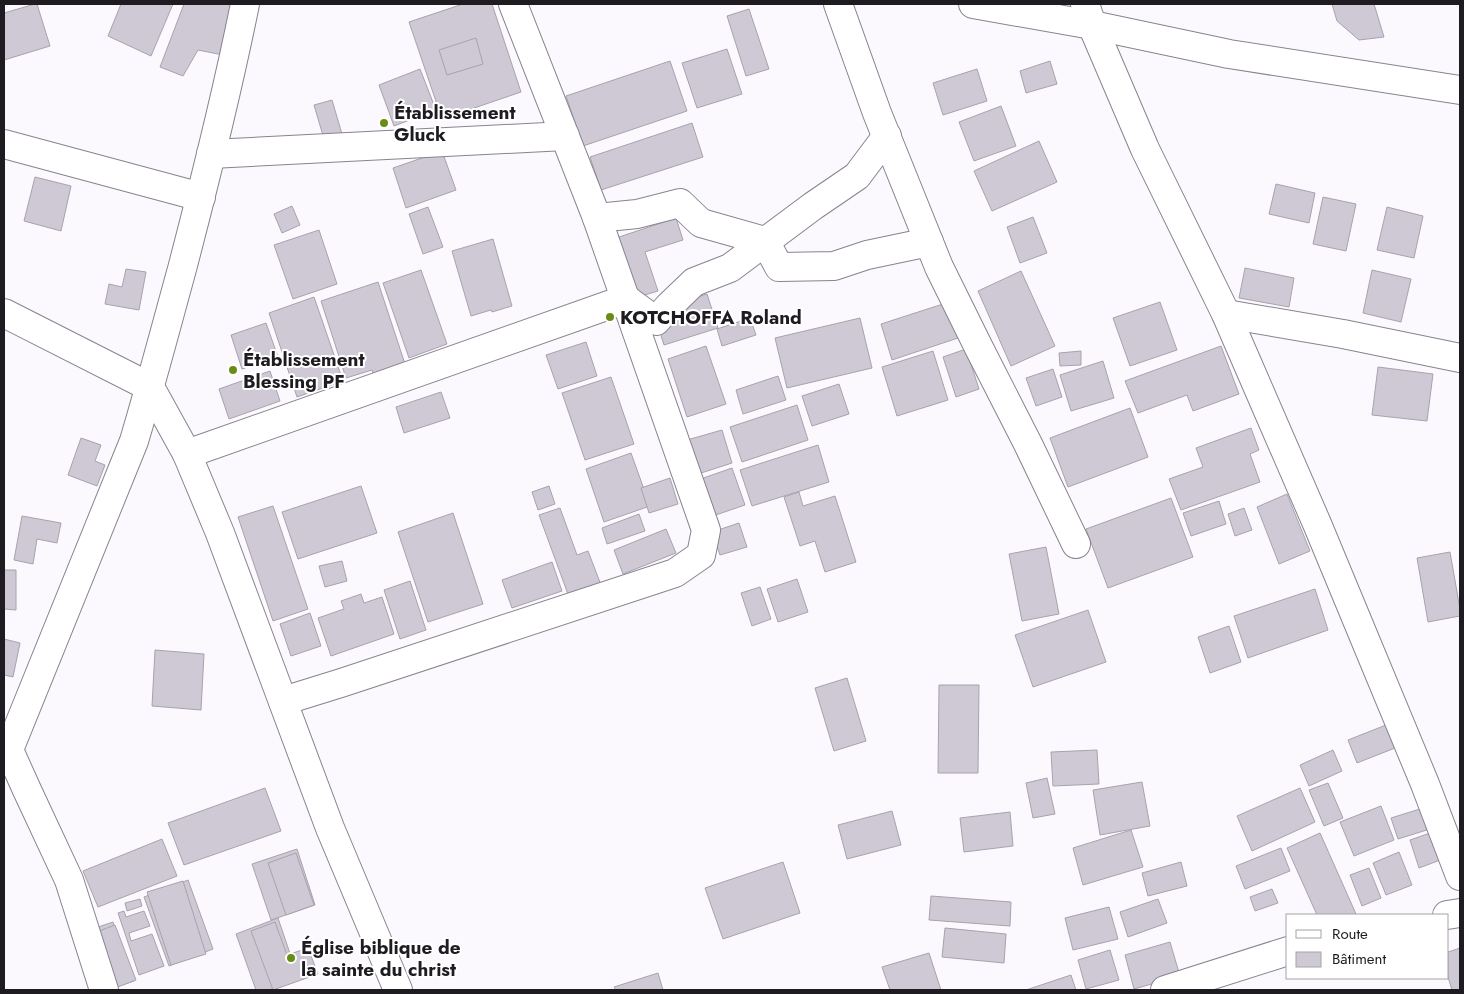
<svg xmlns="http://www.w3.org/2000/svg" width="1464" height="994" font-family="Jost,sans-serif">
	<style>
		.building { fill: #cfc9d6; stroke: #a8a2ae }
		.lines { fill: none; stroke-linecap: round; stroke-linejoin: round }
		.minor-casing { stroke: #88838e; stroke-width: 30 }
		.minor { stroke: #fff; stroke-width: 28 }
		.poi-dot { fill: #688d17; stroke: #fff; stroke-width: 2 }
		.labels { text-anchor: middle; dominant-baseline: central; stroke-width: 4; stroke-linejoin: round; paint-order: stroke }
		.poi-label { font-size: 19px; font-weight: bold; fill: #1e1c20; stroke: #fff; text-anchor: start }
	</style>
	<rect width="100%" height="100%" fill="#fbf9fe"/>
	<g class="building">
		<path d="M35 4H37L50 46 4 60V13Z"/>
		<path d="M121 4H173L151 56 108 36Z"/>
		<path d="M184 4H231L223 55 198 50 183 76 160 67Z"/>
		<path d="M463 4H492L521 92 442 119 409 22Z"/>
		<path d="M1332 4H1374L1384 37 1359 40 1337 21Z"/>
		<path d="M749 9 769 69 746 76 727 16Z"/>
		<path d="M476 38 483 64 447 75 439 50Z"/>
		<path d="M727 49 742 94 697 108 682 63Z"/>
		<path d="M670 61 687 111 583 146 566 96Z"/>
		<path d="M1050 61 1057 84 1026 93 1020 71Z"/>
		<path d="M420 69 436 110 394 126 379 85Z"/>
		<path d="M977 69 987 101 943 115 933 83Z"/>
		<path d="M332 100 342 134 324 139 314 105Z"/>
		<path d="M1001 106 1016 146 974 161 959 122Z"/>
		<path d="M692 123 703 157 601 190 590 157Z"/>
		<path d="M1039 141 1057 182 992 211 974 171Z"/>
		<path d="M442 151 456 190 406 208 393 168Z"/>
		<path d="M35 177 71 186 61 231 24 221Z"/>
		<path d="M1276 184 1315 193 1309 223 1269 214Z"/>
		<path d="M1323 197 1356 204 1346 251 1313 244Z"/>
		<path d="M292 206 300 225 282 233 274 214Z"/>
		<path d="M428 207 443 247 423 254 409 214Z"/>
		<path d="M1387 207 1423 216 1414 258 1377 250Z"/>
		<path d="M1033 217 1047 253 1020 263 1007 227Z"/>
		<path d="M676 218 683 240 645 252 658 291 635 298 616 238Z"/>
		<path d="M319 230 337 284 293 299 274 245Z"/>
		<path d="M493 239 512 306 492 312 491 310 471 316 452 251Z"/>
		<path d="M1245 268 1294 278 1289 307 1239 298Z"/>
		<path d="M126 269 146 272 139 310 105 304 109 284 122 287Z"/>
		<path d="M421 270 447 344 409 358 383 283Z"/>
		<path d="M1372 270 1411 279 1401 322 1363 313Z"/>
		<path d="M1021 271 1055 346 1011 366 978 291Z"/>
		<path d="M378 282 407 370 376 381 372 370 346 378 321 301Z"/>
		<path d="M707 294 718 328 664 345 653 311Z"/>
		<path d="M314 297 343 381 297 397 269 313Z"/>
		<path d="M1160 302 1177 350 1130 366 1113 318Z"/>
		<path d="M946 303 958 338 892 360 881 324Z"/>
		<path d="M750 318 756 335 722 346 717 329Z"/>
		<path d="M860 318 872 368 787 388 775 338Z"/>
		<path d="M266 323 278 357 242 369 231 335Z"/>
		<path d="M586 342 597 376 558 389 546 355Z"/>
		<path d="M706 346 726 404 687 417 668 359Z"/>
		<path d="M1221 346 1239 394 1193 411 1187 395 1138 413 1125 381Z"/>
		<path d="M966 349 979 389 956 397 943 357Z"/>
		<path d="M933 351 948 400 897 416 882 367Z"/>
		<path d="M1081 351V365L1060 366 1059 353Z"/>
		<path d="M1103 361 1114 398 1071 411 1060 375Z"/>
		<path d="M1378 367 1433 374 1427 421 1372 415Z"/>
		<path d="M1053 369 1062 397 1036 406 1026 378Z"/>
		<path d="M270 371 280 401 229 419 219 389Z"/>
		<path d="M778 376 786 400 743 414 736 390Z"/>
		<path d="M611 377 634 444 585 460 562 393Z"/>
		<path d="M839 384 849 414 812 426 802 396Z"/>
		<path d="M441 392 450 418 404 433 396 407Z"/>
		<path d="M797 405 808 440 742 462 730 427Z"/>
		<path d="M1130 408 1148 457 1068 487 1050 438Z"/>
		<path d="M1251 428 1259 450 1250 454 1260 482 1181 510 1169 479 1203 467 1196 448Z"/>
		<path d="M722 430 732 463 698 474 687 440Z"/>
		<path d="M81 438 101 445 95 461 105 465 97 486 68 475Z"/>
		<path d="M818 445 829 482 752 506 740 470Z"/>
		<path d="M631 453 650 506 604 522 586 469Z"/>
		<path d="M732 468 745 505 704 519 692 482Z"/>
		<path d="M670 478 678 504 649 513 641 488Z"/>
		<path d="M361 486 377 533 298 559 282 512Z"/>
		<path d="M549 486 555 504 538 510 532 492Z"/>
		<path d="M799 492 803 506 835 496 856 562 825 572 815 541 800 546 784 497Z"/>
		<path d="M1287 494 1310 551 1279 564 1257 507Z"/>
		<path d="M1171 498 1193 557 1108 588 1086 529Z"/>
		<path d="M1219 501 1226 524 1191 536 1183 513Z"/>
		<path d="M273 506 308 609 273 621 238 517Z"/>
		<path d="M560 508 577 555 588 551 601 585 569 597 539 515Z"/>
		<path d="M1244 508 1252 530 1235 536 1228 514Z"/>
		<path d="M453 513 483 604 428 622 398 532Z"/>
		<path d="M639 514 645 531 607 544 602 528Z"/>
		<path d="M22 516 61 523 57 543 37 539 33 564 14 560Z"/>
		<path d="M739 523 747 547 720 555 712 532Z"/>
		<path d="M666 529 676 553 623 574 614 550Z"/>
		<path d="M1046 547 1059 614 1022 621 1009 554Z"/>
		<path d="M1450 552 1460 609V616L1428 622 1417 558Z"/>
		<path d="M342 561 347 581 325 587 319 566Z"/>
		<path d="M552 562 562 591 512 608 502 580Z"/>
		<path d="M4 570H16V610L4 609Z"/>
		<path d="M797 579 808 612 778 622 767 589Z"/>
		<path d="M410 581 426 630 400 639 384 590Z"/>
		<path d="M760 587 771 619 752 626 741 593Z"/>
		<path d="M1315 589 1328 630 1248 658 1234 616Z"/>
		<path d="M361 594 364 603 382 597 394 634 331 656 318 618 344 609 341 601Z"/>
		<path d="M1088 610 1106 662 1033 687 1015 635Z"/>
		<path d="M310 613 321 646 291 656 280 624Z"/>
		<path d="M1229 626 1241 662 1210 673 1198 637Z"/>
		<path d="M4 639 20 643 13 677 4 675Z"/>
		<path d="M155 650 204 654 201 710 152 706Z"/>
		<path d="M847 678 866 741 834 751 815 688Z"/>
		<path d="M939 685H979L978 773H938Z"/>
		<path d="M1386 725 1395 748 1357 763 1348 740Z"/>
		<path d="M1097 750 1099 784 1053 786 1051 752Z"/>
		<path d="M1333 750 1342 771 1309 786 1300 765Z"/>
		<path d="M1047 778 1055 814 1033 818 1026 783Z"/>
		<path d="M1142 782 1150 826 1100 835 1093 790Z"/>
		<path d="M1328 783 1343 818 1324 826 1309 790Z"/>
		<path d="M265 788 281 831 184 865 168 823Z"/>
		<path d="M1300 788 1315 822 1252 851 1237 816Z"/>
		<path d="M1381 806 1394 840 1354 856 1340 822Z"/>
		<path d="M1423 808 1430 829 1398 839 1391 818Z"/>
		<path d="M892 811 901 845 847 859 838 825Z"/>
		<path d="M1010 812 1013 846 964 852 960 818Z"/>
		<path d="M1131 830 1143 867 1083 885 1073 848Z"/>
		<path d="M1433 832 1443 859 1419 868 1410 840Z"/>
		<path d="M1320 833 1356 914 1353 915H1317L1287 848Z"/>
		<path d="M162 839 177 876 98 907 83 871Z"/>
		<path d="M1281 848 1290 871 1245 889 1236 866Z"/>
		<path d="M297 849 315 905 271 920 252 864Z"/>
		<path d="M1399 852 1412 885 1386 895 1373 863Z"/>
		<path d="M296 853 314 905 286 915 268 863Z"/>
		<path d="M783 862 800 913 723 939 705 888Z"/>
		<path d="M1181 862 1187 886 1148 896 1142 873Z"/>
		<path d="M1369 868 1381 898 1362 906 1350 875Z"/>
		<path d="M188 880 213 949 169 966 144 897Z"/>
		<path d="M183 881 206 954 171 965 147 892Z"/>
		<path d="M1272 889 1278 903 1255 911 1250 897Z"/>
		<path d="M931 896 1011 902 1010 926 929 920Z"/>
		<path d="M140 899 142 906 127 911 125 903Z"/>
		<path d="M1158 899 1167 923 1128 937 1120 912Z"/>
		<path d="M1109 907 1118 939 1073 950 1065 918Z"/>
		<path d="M124 911 126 917 144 911 150 926 129 933 131 941 152 934 164 966 139 975 118 913Z"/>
		<path d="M278 918 299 980 269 990H256L236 934Z"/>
		<path d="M113 922 134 981 113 988 92 929Z"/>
		<path d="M275 922 287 955 308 948 318 974 273 990 251 931Z"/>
		<path d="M115 925 136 980 115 988 94 933Z"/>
		<path d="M945 928 1006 934 1004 963 942 957Z"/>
		<path d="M1170 942 1180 976 1134 989 1125 955Z"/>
		<path d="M1460 948V990H1452L1448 977V952Z"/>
		<path d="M1110 950 1119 980 1086 989 1078 960Z"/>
		<path d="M929 953 941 990H890L882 967Z"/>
		<path d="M658 973 663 990H616L614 987Z"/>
		<path d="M1071 975 1076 990H1026Z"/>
	</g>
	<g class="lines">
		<defs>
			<g id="minor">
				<path d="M838 4 877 113 939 267 978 346 1028 444 1076 544"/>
				<path d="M973 4 1092 25 1229 54 1460 90"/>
				<path d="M1085 4 1092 25 1145 149 1226 314 1318 526 1425 784 1460 876"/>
				<path d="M4 144 201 197"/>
				<path d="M211 154 565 136"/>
				<path d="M597 218 637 214 680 203 701 223 765 241 779 267 834 266 867 255 929 242"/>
				<path d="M626 299 656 321 669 306 694 282 730 268 813 206 857 176 887 136"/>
				<path d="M4 313 150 387 187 454 220 533 330 828 398 990"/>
				<path d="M1226 314 1343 334 1460 358"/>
				<path d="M187 454 626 299"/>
				<path d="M283 701 341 683 675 573 701 555 706 530 597 218 513 4"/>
				<path d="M9 750 27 790 69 880 104 990"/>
				<path d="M4 762 134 441C151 384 166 327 182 269 205 181 227 93 245 4"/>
				<path d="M1447 915 1460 913"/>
				<path d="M1165 990 1288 951"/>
			</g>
		</defs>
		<use href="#minor" class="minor-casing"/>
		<use href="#minor" class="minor"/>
	</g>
	<g class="poi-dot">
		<circle cx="384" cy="123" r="5"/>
		<circle cx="610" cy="317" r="5"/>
		<circle cx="233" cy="370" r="5"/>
		<circle cx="291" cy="958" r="5"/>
	</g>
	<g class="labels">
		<g class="poi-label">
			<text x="394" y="112">Établissement<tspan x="394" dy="22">Gluck</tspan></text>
			<text x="620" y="317">KOTCHOFFA Roland</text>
			<text x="243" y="359">Établissement<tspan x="243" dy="22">Blessing PF</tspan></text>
			<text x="301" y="947">Église biblique de<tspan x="301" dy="22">la sainte du christ</tspan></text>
		</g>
	</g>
	<rect width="1464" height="994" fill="none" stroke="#1e1c20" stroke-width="10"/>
	<rect x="1286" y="914" width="162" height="65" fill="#ffffff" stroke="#a5a4a6"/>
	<rect x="1296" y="930" width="25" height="8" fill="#ffffff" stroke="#a5a4a6"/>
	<text x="1332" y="939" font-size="15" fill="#1e1c20">Route</text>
	<rect x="1296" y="952" width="25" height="15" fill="#cfc9d6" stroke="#a5a4a6"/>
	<text x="1332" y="964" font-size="15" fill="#1e1c20">Bâtiment</text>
</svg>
